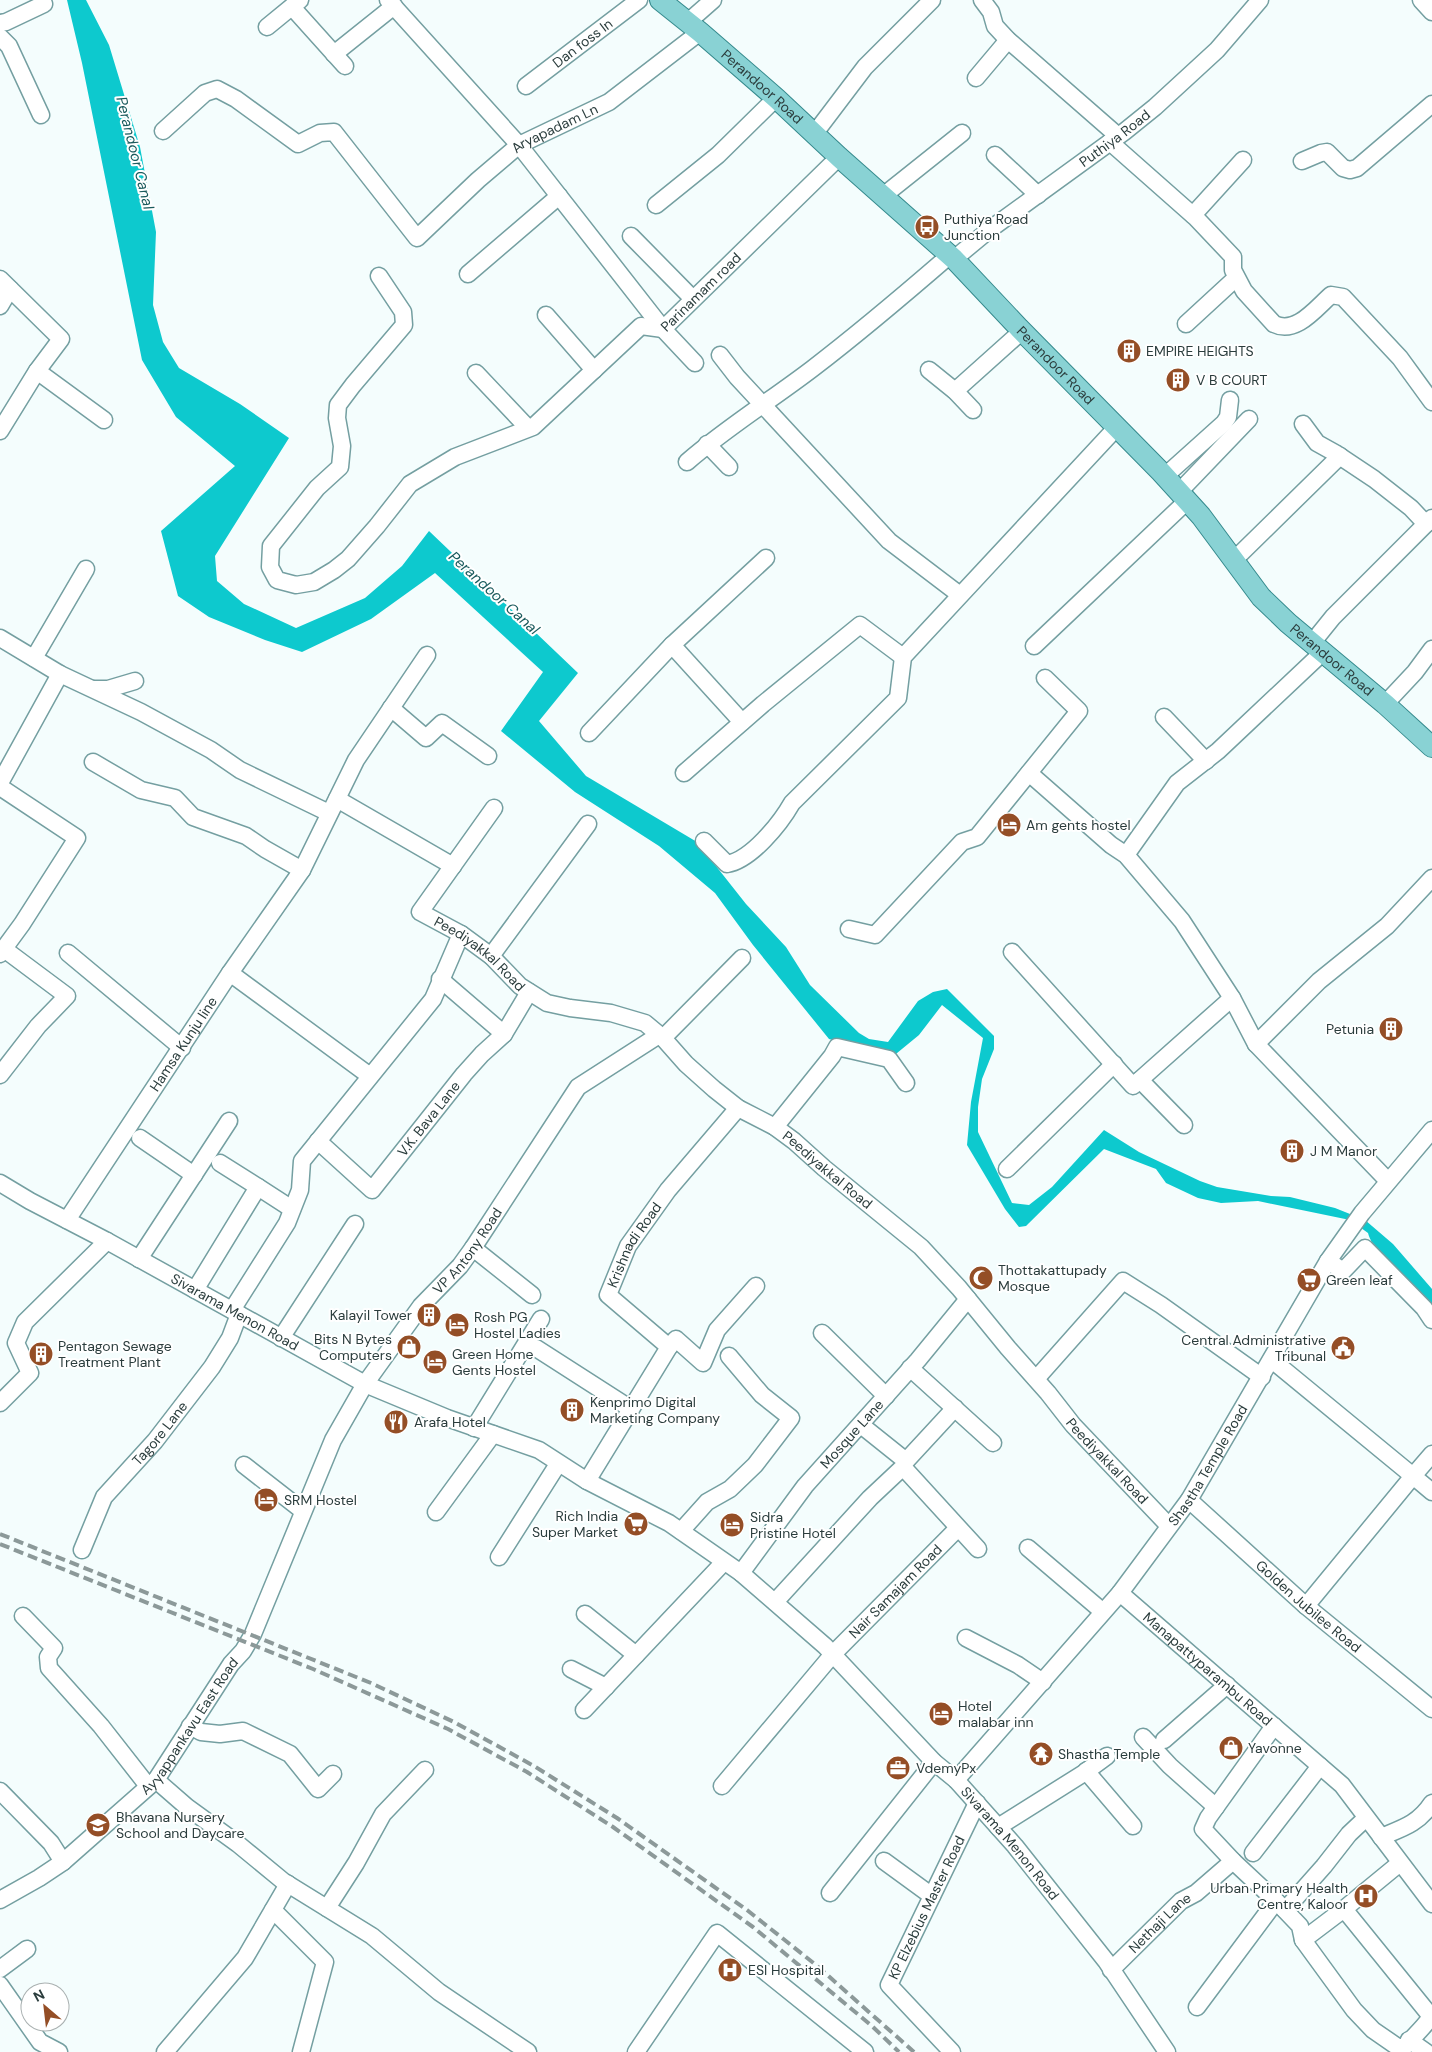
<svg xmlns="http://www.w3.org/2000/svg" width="1432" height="2052" font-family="'DM Sans',sans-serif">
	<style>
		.water { fill: #0dc9ce }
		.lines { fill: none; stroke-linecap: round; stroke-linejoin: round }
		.minor-casing { stroke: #749fa1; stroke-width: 19 }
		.major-casing { stroke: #358a8d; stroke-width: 22 }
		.minor { stroke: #fff; stroke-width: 16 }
		.major { stroke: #89d2d4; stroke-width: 20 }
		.rail { stroke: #8c9999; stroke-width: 4; stroke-dasharray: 10 5; stroke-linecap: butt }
		.labels { text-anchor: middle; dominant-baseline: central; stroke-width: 4; stroke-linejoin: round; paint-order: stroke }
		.street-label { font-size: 14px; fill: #2b3d3d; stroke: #fff }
		.poi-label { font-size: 14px; fill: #2b3d3d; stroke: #fff; text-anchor: start }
		.water-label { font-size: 15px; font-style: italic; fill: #1b5b5d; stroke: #fff }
	</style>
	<rect width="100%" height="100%" fill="#f4fdfd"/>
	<path class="water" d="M67 0H86L109 45 140 147 156 232 153 305 163 342 179 368 240 404 289 438 215 556 217 581 244 604 296 628 365 598 402 566 429 531 578 673 539 721 586 776 697 842 746 904 786 947 810 985 859 1033 869 1039 888 1042 918 1001 933 992 947 989 994 1036V1049L982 1079 978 1107V1132L1012 1203 1029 1205 1052 1187 1104 1130 1139 1152 1200 1181 1217 1187 1271 1196 1290 1197 1335 1208 1365 1220 1393 1244 1432 1289V1306L1389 1264C1384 1250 1372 1249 1368 1233L1350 1220 1258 1201 1221 1203 1198 1198 1166 1183 1156 1169 1104 1149 1026 1226 1019 1227 1005 1209 967 1145 971 1102 983 1038 942 1005 919 1035 891 1058 829 1039 753 945 715 893 659 846 575 792 501 731 543 672 435 573 371 619 302 652 265 640 209 617 178 596 161 531 235 466 176 417 142 360 82 63Z"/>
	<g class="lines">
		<defs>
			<g id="minor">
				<path d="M388 0 519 145 663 329 695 363"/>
				<path d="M982 0 991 12 995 26 1008 40 1118 136"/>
				<path d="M1421 0 1432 12"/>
				<path d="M292 7 345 66"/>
				<path d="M688 22 713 0"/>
				<path d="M0 23 6 22 44 4"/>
				<path d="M267 27 300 0"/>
				<path d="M0 37 9 46 41 115"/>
				<path d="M334 54 394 6"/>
				<path d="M976 78 1008 40"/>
				<path id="s1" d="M526 86 639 0"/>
				<path id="s2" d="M163 131 205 93 217 89 236 99 298 144 320 133 334 132 417 238 478 180 519 145 609 102 700 32"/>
				<path d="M815 133 865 67 932 0"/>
				<path d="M1110 142 1196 218 1233 257V270L1244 291 1274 324C1296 335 1316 308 1331 295L1343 297 1400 358 1432 402"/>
				<path d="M995 155 1038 195"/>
				<path d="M1302 161 1321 153 1327 152 1343 168 1350 170 1357 168 1432 104"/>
				<path d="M883 196 962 133"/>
				<path d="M656 205 718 155 776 98"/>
				<path d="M1193 215 1243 160"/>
				<path d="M631 236 693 299"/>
				<path id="s3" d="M954 259 989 230 1124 132 1155 107 1217 50 1260 0"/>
				<path d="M468 274 559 196"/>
				<path id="s4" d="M379 276 403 312 404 325 353 385 338 405 337 418 342 446 340 467 317 488 271 546 270 567 277 580 296 585 314 582 334 570 348 559 377 526 410 484 455 457 533 427 641 326 663 329 839 157"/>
				<path d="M0 279 61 339 37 371 0 431"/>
				<path d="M0 306 10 289"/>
				<path d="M546 315 594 370"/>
				<path d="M1186 324 1236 278"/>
				<path d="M720 355 737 377 889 541 960 595"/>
				<path d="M929 370 955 391 973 410"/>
				<path d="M37 371 104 420"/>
				<path d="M476 373 528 428"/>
				<path d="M955 391 1022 331"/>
				<path d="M1303 424 1317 443 1335 453 1374 479 1411 508 1426 524"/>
				<path d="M707 444 729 467"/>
				<path d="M687 462C726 428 770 401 812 369 859 333 905 294 950 255"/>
				<path d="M1165 476 1224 423 1228 417 1230 400"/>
				<path d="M1179 492 1249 419"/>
				<path d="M1234 560 1340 456"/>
				<path d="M0 638 60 674 141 712 211 750 240 770 329 813"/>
				<path d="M1312 643 1333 617 1432 518"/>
				<path d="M672 645 742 722"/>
				<path d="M1034 646 1187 501"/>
				<path d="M34 658 86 569"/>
				<path d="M94 689H108L135 681"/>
				<path d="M1385 704 1415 672 1432 649"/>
				<path d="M391 708 426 738 442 723 488 756"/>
				<path d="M1164 717 1206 761"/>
				<path d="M589 733 672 645 766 558"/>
				<path d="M93 762 141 790 175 798 193 817 246 836 265 849 302 870"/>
				<path d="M684 773 763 704 860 625 903 657"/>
				<path d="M1029 773 1111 845 1126 855 1182 921 1232 998 1256 1044 1388 1181"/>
				<path d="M0 783 60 674"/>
				<path d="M0 787 77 838 22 924 0 954"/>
				<path d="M337 799 453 866"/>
				<path id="s5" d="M494 808 420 912 461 934 491 956 520 986 547 1003 570 1008 611 1013 645 1023 663 1038 686 1064 714 1089 738 1108 775 1127 794 1141 824 1168 921 1247 959 1288 1008 1348 1048 1393 1073 1425 1169 1526"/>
				<path d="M704 841 727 864C751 860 780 824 792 803L898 698 903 657 1117 427"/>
				<path d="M1126 855 1177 783 1218 751 1322 653"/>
				<path d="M849 929 875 935 962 842 977 837 1079 711 1045 678"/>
				<path d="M1012 952 1133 1086 1232 998"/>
				<path d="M68 953 182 1048"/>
				<path d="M491 956 588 824"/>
				<path d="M230 973 370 1076"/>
				<path d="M440 979 504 1034"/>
				<path d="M663 1038 742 958"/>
				<path d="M1256 1044 1319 981 1387 926 1432 878"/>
				<path d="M0 1075 38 1026 67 996 4 949"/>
				<path d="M1140 1080 1184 1125"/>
				<path d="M775 1127 832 1056 837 1047 889 1059 906 1083"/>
				<path d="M140 1138 194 1175"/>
				<path id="s6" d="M318 1141 372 1190 464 1074 482 1054 504 1034 529 992"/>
				<path d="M1007 1169 1114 1064"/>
				<path id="s7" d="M0 1183 30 1201 107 1241 365 1384 447 1418 539 1450 587 1481 669 1523 741 1573 825 1646 934 1762 956 1780 1015 1846 1106 1961 1167 2052"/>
				<path d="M258 1187 292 1209"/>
				<path id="s8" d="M67 1220 230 973 302 870 356 760 427 655"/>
				<path d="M473 1248 532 1295"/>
				<path d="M139 1259 229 1121"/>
				<path d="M1328 1261 1343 1271 1365 1248 1424 1308 1432 1320"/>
				<path d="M195 1290 258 1187 220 1163"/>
				<path d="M232 1310 287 1223 300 1190 302 1161 433 999 461 934"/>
				<path d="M822 1333 886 1396"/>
				<path d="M281 1338 355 1224"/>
				<path d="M669 1347 676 1339 703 1363 717 1330 756 1286"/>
				<path d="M536 1348 631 1409"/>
				<path d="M1272 1360 1413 1476 1306 1606"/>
				<path d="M910 1368 993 1443"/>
				<path d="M1036 1379 1123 1281 1161 1305 1262 1377"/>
				<path d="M0 1403 30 1373 16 1343 25 1322 107 1241"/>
				<path d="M861 1425 906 1461 955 1408"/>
				<path d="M474 1428 541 1319"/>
				<path d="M1432 1454 1413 1476 1432 1492"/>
				<path d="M244 1465 303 1511"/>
				<path id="s9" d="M587 1481 669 1347 608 1295 628 1246 668 1190 738 1108"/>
				<path id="s10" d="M1189 1500 1306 1606 1432 1709"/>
				<path d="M436 1512 493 1434"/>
				<path d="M681 1531 707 1502 730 1489 755 1465 791 1418 762 1395 729 1356"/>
				<path d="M1028 1548 1102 1611"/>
				<path id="s11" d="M82 1550 104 1497 155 1441 212 1367 230 1338 239 1314"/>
				<path d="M499 1557 558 1464"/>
				<path id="s12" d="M741 1573 805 1486 918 1360 968 1299"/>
				<path id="s13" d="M1120 1593 1342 1785 1432 1904"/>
				<path d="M775 1602 870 1498 903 1467 978 1549"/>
				<path d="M585 1614 636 1655"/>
				<path d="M23 1616 54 1648 48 1657 49 1668 101 1726 148 1786"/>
				<path d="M966 1638 1018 1665 1043 1682"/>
				<path d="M571 1669 606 1687"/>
				<path d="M584 1710 724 1562"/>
				<path d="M190 1726 201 1732 220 1734 243 1731 290 1754 318 1789 333 1774"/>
				<path d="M1274 1726 1208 1818 1203 1829 1233 1861 1278 1903 1300 1926 1303 1940"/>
				<path d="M1143 1737 1170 1766 1216 1807"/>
				<path d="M1164 1740 1227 1685"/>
				<path d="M1086 1771 1133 1826"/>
				<path d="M156 1780 187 1807 238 1844 283 1881 372 1936 439 1992 528 2052"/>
				<path id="s14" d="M956 1780 1120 1593 1189 1500 1328 1261 1362 1213 1432 1130"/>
				<path id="s15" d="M722 1786 833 1654 958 1528"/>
				<path d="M0 1791 51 1843 63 1862"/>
				<path d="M998 1827 1084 1773 1107 1756"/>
				<path d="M1381 1837C1403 1828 1418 1824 1432 1803"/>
				<path d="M1253 1853 1320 1766"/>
				<path d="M884 1861 932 1896"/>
				<path d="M830 1893 934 1762"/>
				<path id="s16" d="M0 1900 39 1878 63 1862 156 1780 231 1664 243 1651 253 1634 333 1440 365 1384 421 1306 460 1266 473 1248 578 1087 659 1035"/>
				<path d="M327 1908 356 1863 383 1814 425 1770"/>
				<path d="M1344 1909 1303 1940 1354 2010 1373 2030 1402 2050C1410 2039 1422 2030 1430 2018L1429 2014 1344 1909 1400 1863"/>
				<path d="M273 1910 325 1962 301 2052"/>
				<path d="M1285 1910 1324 1866 1349 1834 1366 1818"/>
				<path d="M0 1969 27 1949"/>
				<path id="s17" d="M1111 1970 1181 1901 1196 1893 1233 1861"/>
				<path d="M0 1985 40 2042 59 2052"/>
				<path d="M1197 2007 1276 1901"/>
				<path d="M1409 2040 1426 2052"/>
				<path d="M165 2052 245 1958 288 1884"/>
				<path d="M636 2052 717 1933 865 2052"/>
				<path id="s18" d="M952 2052 889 1985 977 1803"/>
			</g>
			<g id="major">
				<path id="s19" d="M660 0 700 32 776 98 839 157 954 259 1019 328 1161 472 1201 516 1261 597 1288 623 1385 704 1432 747"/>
			</g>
		</defs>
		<use href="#minor" class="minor-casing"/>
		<use href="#major" class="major-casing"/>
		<use href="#minor" class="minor"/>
		<use href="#major" class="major"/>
		<g class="rail">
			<path d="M0 1534 371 1683 454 1722 534 1766 617 1818 747 1910 816 1965 914 2052"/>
			<path d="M0 1544 313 1669 448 1729 527 1772 613 1827 753 1927 872 2026 899 2052"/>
		</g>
	</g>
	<defs>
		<symbol id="bus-disc" viewBox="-11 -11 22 22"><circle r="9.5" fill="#944e26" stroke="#fff"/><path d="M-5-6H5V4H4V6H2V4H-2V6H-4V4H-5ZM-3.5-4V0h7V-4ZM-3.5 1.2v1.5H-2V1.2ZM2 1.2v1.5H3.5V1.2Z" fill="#fff"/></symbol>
		<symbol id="building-disc" viewBox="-11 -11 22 22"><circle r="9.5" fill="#944e26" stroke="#fff"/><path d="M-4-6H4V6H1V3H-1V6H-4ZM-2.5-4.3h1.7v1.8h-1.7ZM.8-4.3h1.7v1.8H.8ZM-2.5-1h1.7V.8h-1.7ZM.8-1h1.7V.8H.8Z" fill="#fff"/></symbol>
		<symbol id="hotel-disc" viewBox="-11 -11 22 22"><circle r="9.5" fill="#944e26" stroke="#fff"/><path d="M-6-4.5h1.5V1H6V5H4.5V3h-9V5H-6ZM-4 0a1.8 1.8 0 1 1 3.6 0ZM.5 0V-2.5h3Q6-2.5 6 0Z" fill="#fff"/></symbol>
		<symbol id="mosque-disc" viewBox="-11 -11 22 22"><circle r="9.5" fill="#944e26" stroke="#fff"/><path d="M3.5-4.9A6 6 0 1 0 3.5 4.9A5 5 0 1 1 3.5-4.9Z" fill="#fff"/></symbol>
		<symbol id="supermarket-disc" viewBox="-11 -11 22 22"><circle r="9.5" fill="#944e26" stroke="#fff"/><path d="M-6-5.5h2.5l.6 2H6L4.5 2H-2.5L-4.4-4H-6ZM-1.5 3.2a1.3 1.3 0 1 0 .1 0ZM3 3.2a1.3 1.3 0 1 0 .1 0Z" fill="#fff"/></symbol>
		<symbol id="shop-disc" viewBox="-11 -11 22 22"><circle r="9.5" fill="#944e26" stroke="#fff"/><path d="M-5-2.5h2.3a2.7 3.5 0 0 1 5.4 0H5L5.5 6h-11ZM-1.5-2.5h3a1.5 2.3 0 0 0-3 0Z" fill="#fff"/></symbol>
		<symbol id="civic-disc" viewBox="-11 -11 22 22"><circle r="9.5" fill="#944e26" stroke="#fff"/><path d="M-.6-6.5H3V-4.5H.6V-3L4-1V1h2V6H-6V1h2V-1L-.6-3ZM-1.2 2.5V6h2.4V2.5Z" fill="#fff"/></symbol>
		<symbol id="restaurant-disc" viewBox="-11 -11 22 22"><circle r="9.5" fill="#944e26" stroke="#fff"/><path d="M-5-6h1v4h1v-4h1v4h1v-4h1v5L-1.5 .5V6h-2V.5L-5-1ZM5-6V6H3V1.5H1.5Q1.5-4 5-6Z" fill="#fff"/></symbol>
		<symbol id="temple-disc" viewBox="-11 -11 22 22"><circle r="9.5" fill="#944e26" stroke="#fff"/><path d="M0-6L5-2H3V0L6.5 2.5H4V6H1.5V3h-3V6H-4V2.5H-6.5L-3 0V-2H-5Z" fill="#fff"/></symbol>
		<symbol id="office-disc" viewBox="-11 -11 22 22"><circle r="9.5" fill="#944e26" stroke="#fff"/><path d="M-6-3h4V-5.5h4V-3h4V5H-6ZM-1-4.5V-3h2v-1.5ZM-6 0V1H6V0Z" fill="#fff"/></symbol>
		<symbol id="school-disc" viewBox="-11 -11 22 22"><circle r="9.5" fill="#944e26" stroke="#fff"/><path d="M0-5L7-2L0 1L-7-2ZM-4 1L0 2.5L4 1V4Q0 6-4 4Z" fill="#fff"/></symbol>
		<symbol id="hospital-disc" viewBox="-11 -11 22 22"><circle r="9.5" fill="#944e26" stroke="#fff"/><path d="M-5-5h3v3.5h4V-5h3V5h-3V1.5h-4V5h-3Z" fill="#fff"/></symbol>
	</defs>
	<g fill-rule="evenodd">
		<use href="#bus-disc" x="913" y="213" width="28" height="28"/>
		<use href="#building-disc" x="1115" y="337" width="28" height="28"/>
		<use href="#building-disc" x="1164" y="366" width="28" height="28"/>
		<use href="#hotel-disc" x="995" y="811" width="28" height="28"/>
		<use href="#building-disc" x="1377" y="1015" width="28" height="28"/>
		<use href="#building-disc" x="1278" y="1137" width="28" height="28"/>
		<use href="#mosque-disc" x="967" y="1264" width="28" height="28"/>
		<use href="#supermarket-disc" x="1295" y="1266" width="28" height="28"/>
		<use href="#building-disc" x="415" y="1301" width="28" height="28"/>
		<use href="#hotel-disc" x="443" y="1311" width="28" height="28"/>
		<use href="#shop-disc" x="395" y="1333" width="28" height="28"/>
		<use href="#civic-disc" x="1329" y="1334" width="28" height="28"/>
		<use href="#building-disc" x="27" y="1340" width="28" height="28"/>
		<use href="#hotel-disc" x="421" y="1348" width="28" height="28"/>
		<use href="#building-disc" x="558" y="1396" width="28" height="28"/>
		<use href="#restaurant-disc" x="382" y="1408" width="28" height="28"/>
		<use href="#hotel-disc" x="252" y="1486" width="28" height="28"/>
		<use href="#supermarket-disc" x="622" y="1510" width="28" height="28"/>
		<use href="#hotel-disc" x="718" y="1511" width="28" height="28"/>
		<use href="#hotel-disc" x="927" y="1700" width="28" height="28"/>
		<use href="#shop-disc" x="1217" y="1734" width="28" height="28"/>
		<use href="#temple-disc" x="1027" y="1740" width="28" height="28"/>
		<use href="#office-disc" x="884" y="1754" width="28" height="28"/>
		<use href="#school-disc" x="84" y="1811" width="28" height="28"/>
		<use href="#hospital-disc" x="1352" y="1882" width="28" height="28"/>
		<use href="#hospital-disc" x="716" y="1956" width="28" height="28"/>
	</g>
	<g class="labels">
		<g class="street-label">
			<text stroke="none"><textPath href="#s1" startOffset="71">Dan foss ln</textPath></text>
			<text stroke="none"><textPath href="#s19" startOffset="134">Perandoor Road</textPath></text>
			<text stroke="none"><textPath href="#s2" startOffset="518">Aryapadam Ln</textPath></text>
			<text stroke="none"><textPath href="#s3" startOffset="201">Puthiya Road</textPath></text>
			<text stroke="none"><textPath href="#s4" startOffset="899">Parinamam road</textPath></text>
			<text stroke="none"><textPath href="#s19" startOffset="539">Perandoor Road</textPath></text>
			<text stroke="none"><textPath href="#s19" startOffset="944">Perandoor Road</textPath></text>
			<text stroke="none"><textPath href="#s5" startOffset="201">Peediyakkal Road</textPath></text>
			<text stroke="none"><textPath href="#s8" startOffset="211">Hamsa Kunju line</textPath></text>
			<text stroke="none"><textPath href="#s6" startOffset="164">V.K. Bava Lane</textPath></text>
			<text stroke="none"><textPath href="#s5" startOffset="621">Peediyakkal Road</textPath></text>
			<text stroke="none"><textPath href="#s9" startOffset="294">Krishnadi Road</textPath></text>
			<text stroke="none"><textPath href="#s16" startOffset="816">VP Antony Road</textPath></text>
			<text stroke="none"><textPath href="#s7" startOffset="268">Sivarama Menon Road</textPath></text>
			<text stroke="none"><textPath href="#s11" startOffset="142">Tagore Lane</textPath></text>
			<text stroke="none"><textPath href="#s12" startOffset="178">Mosque Lane</textPath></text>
			<text stroke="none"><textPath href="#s5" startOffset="1026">Peediyakkal Road</textPath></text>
			<text stroke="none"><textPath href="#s14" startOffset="404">Shastha Temple Road</textPath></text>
			<text stroke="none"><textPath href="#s15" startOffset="261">Nair Samajam Road</textPath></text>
			<text stroke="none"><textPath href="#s10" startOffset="160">Golden Jubilee Road</textPath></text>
			<text stroke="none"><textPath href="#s13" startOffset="116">Manapattyparambu Road</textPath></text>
			<text stroke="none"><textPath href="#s16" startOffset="261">Ayyappankavu East Road</textPath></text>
			<text stroke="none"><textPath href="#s7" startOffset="1222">Sivarama Menon Road</textPath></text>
			<text stroke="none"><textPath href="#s18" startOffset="178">KP Elzebius Master Road</textPath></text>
			<text stroke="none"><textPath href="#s17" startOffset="68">Nethaji Lane</textPath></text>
		</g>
		<g class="poi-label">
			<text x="944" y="219">Puthiya Road<tspan x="944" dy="16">Junction</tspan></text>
			<text x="1146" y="351">EMPIRE HEIGHTS</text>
			<text x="1196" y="380">V B COURT</text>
			<text x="1026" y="825">Am gents hostel</text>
			<text x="1374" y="1029" text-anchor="end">Petunia</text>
			<text x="1310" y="1151">J M Manor</text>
			<text x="998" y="1270">Thottakattupady<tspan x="998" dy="16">Mosque</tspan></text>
			<text x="1326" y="1280">Green leaf</text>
			<text x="412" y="1315" text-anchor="end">Kalayil Tower</text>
			<text x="474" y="1317">Rosh PG<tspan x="474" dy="16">Hostel Ladies</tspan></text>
			<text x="392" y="1339" text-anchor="end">Bits N Bytes<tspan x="392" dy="16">Computers</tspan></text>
			<text x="1326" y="1340" text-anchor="end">Central Administrative<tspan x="1326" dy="16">Tribunal</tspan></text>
			<text x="58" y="1346">Pentagon Sewage<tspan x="58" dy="16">Treatment Plant</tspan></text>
			<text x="452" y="1354">Green Home<tspan x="452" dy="16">Gents Hostel</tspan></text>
			<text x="590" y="1402">Kenprimo Digital<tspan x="590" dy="16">Marketing Company</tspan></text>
			<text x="414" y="1422">Arafa Hotel</text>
			<text x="284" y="1500">SRM Hostel</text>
			<text x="618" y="1516" text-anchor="end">Rich India<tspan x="618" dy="16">Super Market</tspan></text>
			<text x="750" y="1517">Sidra<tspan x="750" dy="16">Pristine Hotel</tspan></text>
			<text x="958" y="1706">Hotel<tspan x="958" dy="16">malabar inn</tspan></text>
			<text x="1248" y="1748">Yavonne</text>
			<text x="1058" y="1754">Shastha Temple</text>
			<text x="916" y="1768">VdemyPx</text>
			<text x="116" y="1817">Bhavana Nursery<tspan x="116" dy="16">School and Daycare</tspan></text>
			<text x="1348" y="1888" text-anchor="end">Urban Primary Health<tspan x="1348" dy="16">Centre, Kaloor</tspan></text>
			<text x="748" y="1970">ESI Hospital</text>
		</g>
		<g class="water-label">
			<text transform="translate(135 153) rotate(76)">Perandoor Canal</text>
			<text transform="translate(494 593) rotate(42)">Perandoor Canal</text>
		</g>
	</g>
	<g transform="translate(45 2007) rotate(332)"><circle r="24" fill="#ffffff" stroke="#aab1b1"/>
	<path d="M0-4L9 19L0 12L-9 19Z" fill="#944e26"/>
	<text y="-8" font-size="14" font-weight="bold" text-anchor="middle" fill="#2b3d3d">N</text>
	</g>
</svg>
